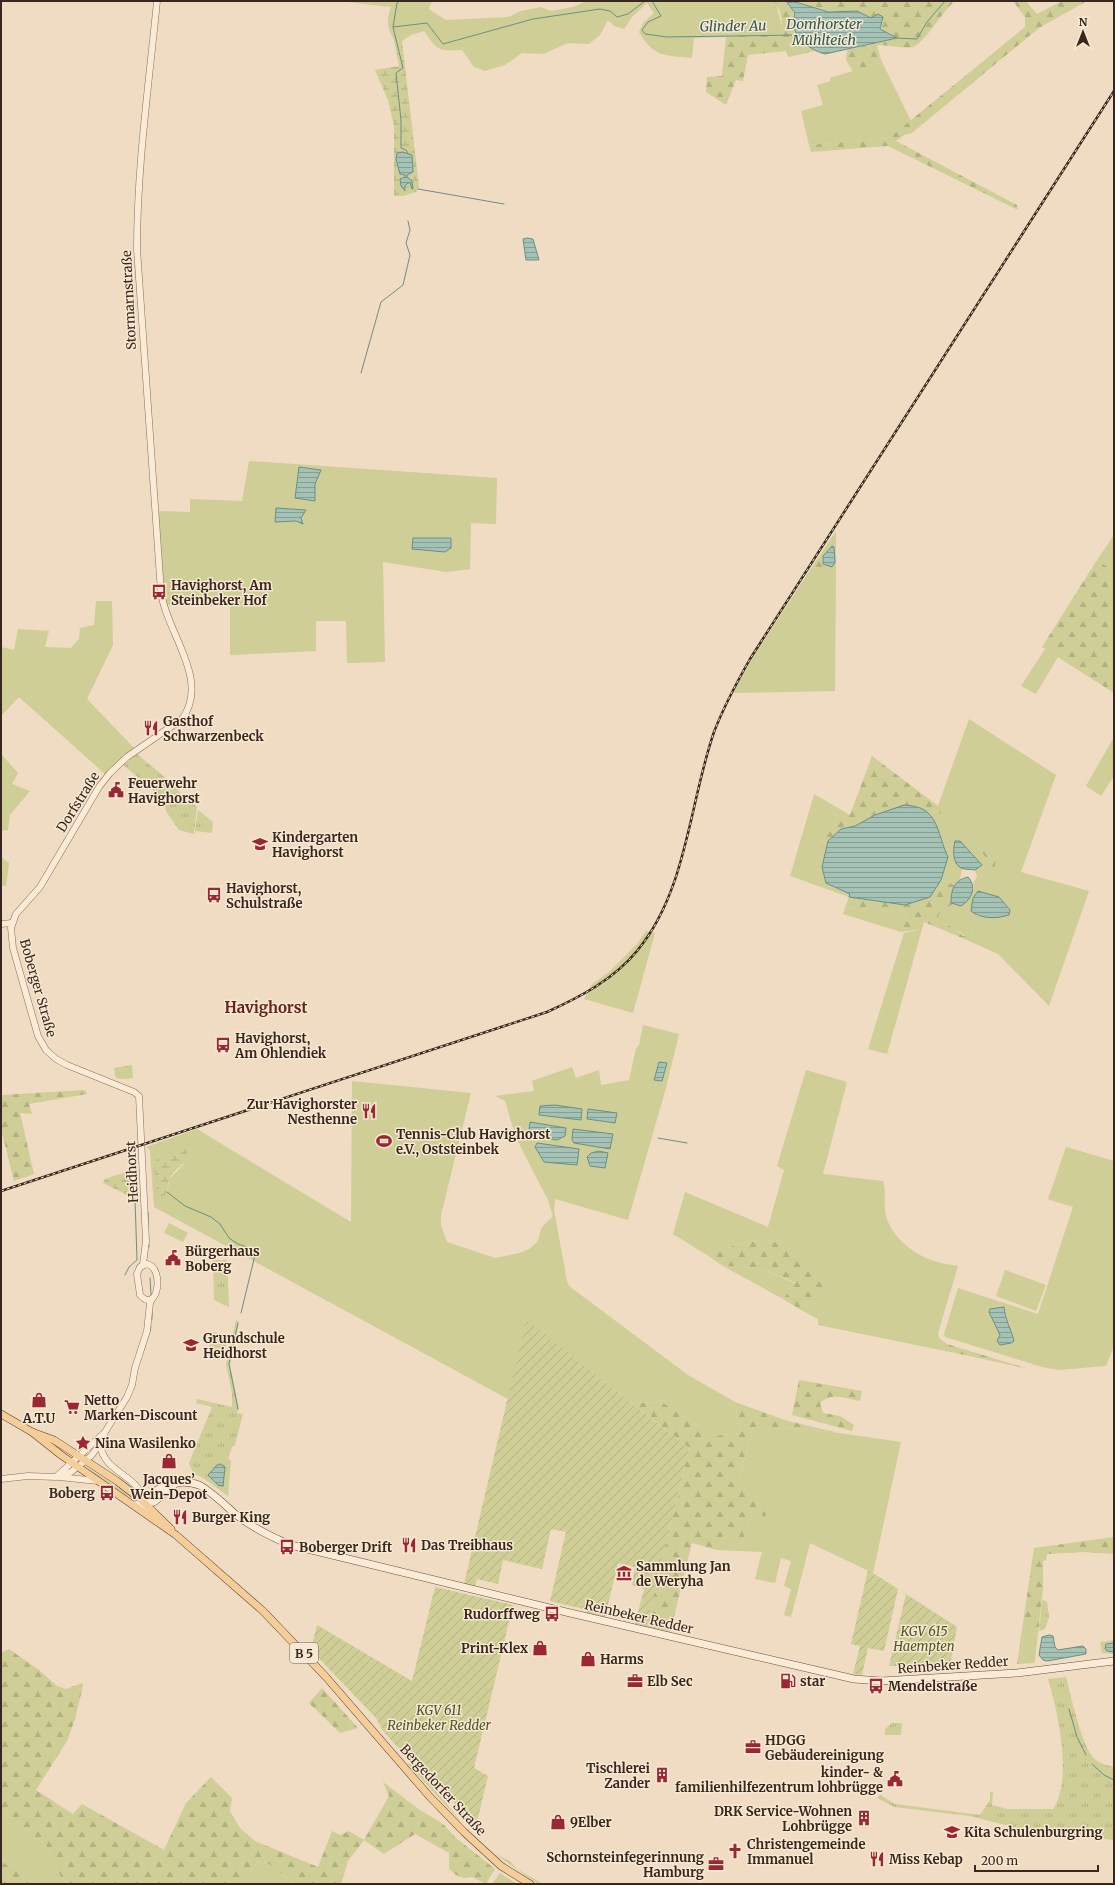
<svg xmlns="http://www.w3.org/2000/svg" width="1115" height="1885" font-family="Merriweather,serif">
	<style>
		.grass { fill: #cece96; fill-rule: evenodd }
		.forest { fill: url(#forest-firs); fill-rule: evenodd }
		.wetland { fill: url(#wetland-marsh); fill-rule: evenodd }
		.park { fill: url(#park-tufts) }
		.garden { fill: url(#garden-furrows) }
		.water { fill: url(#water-rules); stroke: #6b9083 }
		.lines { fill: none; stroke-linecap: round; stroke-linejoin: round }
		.stream { stroke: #6b9083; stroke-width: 1 }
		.tertiary-casing { stroke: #8a6d59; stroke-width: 7 }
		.secondary-casing { stroke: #6b4e3c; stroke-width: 8 }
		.primary-casing { stroke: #573c2d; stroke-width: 8 }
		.tertiary { stroke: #faebd6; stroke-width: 6 }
		.secondary { stroke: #faebd6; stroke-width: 7 }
		.primary { stroke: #f4cd99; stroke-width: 7 }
		.rail-casing { stroke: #39271d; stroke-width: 2.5 }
		.rail { stroke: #f6e8d2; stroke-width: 1; stroke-dasharray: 3; stroke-linecap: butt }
		.labels { text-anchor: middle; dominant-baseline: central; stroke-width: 3; stroke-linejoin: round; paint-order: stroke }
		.shield { fill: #f6e8d2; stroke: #726153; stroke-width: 1 }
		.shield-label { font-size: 12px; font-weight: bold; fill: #39271d }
		.street-label { font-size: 13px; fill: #39271d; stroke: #f6e8d2 }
		.poi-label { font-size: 13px; font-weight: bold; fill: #39271d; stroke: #f6e8d2; text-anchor: start }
		.park-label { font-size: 13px; font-style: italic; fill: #4f5623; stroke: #f6e8d2 }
		.water-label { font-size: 14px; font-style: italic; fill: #2c5951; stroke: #f6e8d2 }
		.quarter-label { font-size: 15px; font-weight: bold; fill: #67221b; stroke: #f6e8d2 }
	</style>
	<defs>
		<pattern id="forest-firs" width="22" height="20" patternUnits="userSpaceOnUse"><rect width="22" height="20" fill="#cece96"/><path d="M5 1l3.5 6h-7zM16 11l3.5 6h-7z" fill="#b2b181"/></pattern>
		<pattern id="wetland-marsh" width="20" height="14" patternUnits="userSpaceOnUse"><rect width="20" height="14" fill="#cece96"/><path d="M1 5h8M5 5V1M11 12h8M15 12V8" fill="none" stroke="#b2b181"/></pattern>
		<pattern id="park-tufts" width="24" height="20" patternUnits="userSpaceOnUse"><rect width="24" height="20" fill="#cece96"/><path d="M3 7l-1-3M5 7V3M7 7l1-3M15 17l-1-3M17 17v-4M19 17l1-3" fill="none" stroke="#b2b181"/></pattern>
		<pattern id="garden-furrows" width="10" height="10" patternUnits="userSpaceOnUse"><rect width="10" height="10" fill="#cece96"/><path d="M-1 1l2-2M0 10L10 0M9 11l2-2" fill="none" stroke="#b2b181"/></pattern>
		<pattern id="water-rules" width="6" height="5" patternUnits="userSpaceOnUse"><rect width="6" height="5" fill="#a5c2b6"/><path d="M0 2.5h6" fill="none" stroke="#879e93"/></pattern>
	</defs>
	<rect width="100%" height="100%" fill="#efdcc2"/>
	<g class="grass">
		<path d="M338 1H432L429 9 446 20 508 17 521 11 541 7 551 11 573 7 586 1H773L776 3 784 35 694 38 692 58C665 55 654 58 639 32L643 23 654 13 647 3 632 17 624 29 614 26 608 20 600 35 589 44 568 43 543 54 522 53 505 65 485 71 474 67 462 50C438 51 438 51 424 31L411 35 402 41 394 40C387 26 386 22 391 7Z"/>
		<path d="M882 62 911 121 889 138 809 145 801 111 823 105 817 85 831 81 830 78Z"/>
		<path d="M249 461 497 478 496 524 471 523 470 569 446 572 383 562 385 662 347 663 346 621H316V651L230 655V606L167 605 161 564 158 511 190 512V499L242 501ZM321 470 315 484V501L295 498Z"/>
		<path d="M1114 535V571L1097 560Z"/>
		<path d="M812 567 836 570 835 691 733 693 752 659Z"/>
		<path d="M96 601H112L113 645 87 699 135 749 119 760 105 774 19 697 1 716V647L14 650 18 629 49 631 45 647 71 648 79 639 80 628 94 625Z"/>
		<path d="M1045 649 1058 657 1036 694 1021 686Z"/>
		<path d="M969 719 1056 775 1021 872 1089 891 1049 1006 998 954 969 941 973 931 969 927 966 937 954 928 936 920 940 912 953 904 961 906 974 888 973 883 977 877 975 870 982 864H957L962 869 960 879 954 885 941 880 948 857C942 843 939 828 931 815L935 811C960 820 978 848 994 868L999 852 938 806ZM998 897 1009 909V915L990 917 977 916Z"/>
		<path d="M1114 737V776L1101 796 1086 786Z"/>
		<path d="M1 754 18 773 12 784 30 791 10 815 8 830 1 831Z"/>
		<path d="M813 798 836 811 834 826 824 838 821 846 825 854 822 867 826 883 850 894 849 897 790 876Z"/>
		<path d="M1 857 9 863 6 886 1 885Z"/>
		<path d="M845 908C866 910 886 910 906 913L901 932 843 914Z"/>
		<path d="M922 929 887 1054 868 1049 904 933Z"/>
		<path d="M646 931 655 933 633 1013 584 999 592 984 609 972 637 944Z"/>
		<path d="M643 1025 679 1034 666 1088 628 1220 555 1199 554 1210 567 1281 569 1286 688 1375 735 1402 741 1433 714 1436 662 1402 632 1403 526 1321 508 1399 154 1207 150 1150 146 1147 197 1129 351 1222 352 1081 471 1093 441 1215V1225L447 1242 495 1258 519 1253 529 1249 537 1242 542 1227 553 1216 548 1200 516 1138 505 1101 495 1096 534 1091 532 1081 572 1067 576 1078 599 1070 601 1085 629 1080 636 1049 639 1045ZM541 1106 582 1110 581 1120 539 1115ZM588 1110 617 1113 615 1123 587 1119ZM530 1122 566 1128 565 1136 529 1130ZM157 1158 184 1164 170 1178 167 1192Z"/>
		<path d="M806 1070 847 1082 823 1174 883 1181C886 1192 884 1198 885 1209 887 1233 910 1252 931 1260 939 1263 949 1264 958 1266L938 1333 939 1338 947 1344 955 1353 818 1325V1319L801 1310 817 1289 829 1285 764 1240 739 1244 707 1255 673 1234 685 1192 768 1227 784 1170 777 1166Z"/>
		<path d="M1066 1147 1114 1161V1346L1106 1366 1058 1370 1042 1367 945 1337 944 1334 958 1288 1038 1314 1073 1207 1048 1199ZM1003 1307 1005 1317 1010 1325 997 1341 1000 1335Z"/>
		<path d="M169 1223 188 1233 183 1242 164 1233Z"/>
		<path d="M723 1266 760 1268 796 1284 783 1299Z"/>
		<path d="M1005 1270 1046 1285 1036 1311 996 1296Z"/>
		<path d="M213 1332 228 1335 223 1359 208 1356Z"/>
		<path d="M753 1427 772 1430 783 1427 839 1433 901 1442 873 1573 810 1543 791 1617 784 1615 791 1589 784 1586 791 1561 781 1558 775 1583 755 1579 762 1552 717 1550 724 1533 741 1548 752 1511 770 1504 738 1482Z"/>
		<path d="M91 1470 133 1496 138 1503 106 1481 89 1472Z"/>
		<path d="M1024 1632 1038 1633 1035 1660 1021 1658Z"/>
		<path d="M1114 1640V1643L1106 1644 1110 1652H1114V1654L1102 1653 1100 1642Z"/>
		<path d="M407 1763 414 1765 418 1768 462 1823Z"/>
		<path d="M1 1809 46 1846 61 1877 68 1884H41L29 1870 17 1863 10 1868 1 1860Z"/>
		<path d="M495 1854 510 1861 517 1869 543 1884H538Z"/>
		<path d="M266 1862 295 1884H244L245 1877 257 1863Z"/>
		<path d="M500 1873 517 1884H492Z"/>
	</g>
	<g class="forest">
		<path d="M773 1H786L794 13 792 20 801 42 815 51 789 57 786 51 748 55 743 81 736 80 726 105 706 92 707 77 722 76 726 36 783 35C782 25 782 7 773 1Z"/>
		<path d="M793 1H955C943 10 925 43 913 47 903 49 890 45 879 45L877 46 882 62 853 72 846 60 847 50 897 38 881 29 883 17 878 14 871 18 857 11H829Z"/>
		<path d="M1013 1H1026L1037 14 1062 1H1087L1039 28 912 133 904 135 896 141 1017 205 1018 210 888 146 811 152 809 145 889 138 1025 27V17Z"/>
		<path d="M836 531V570L812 567ZM832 546 834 547 835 562 832 567 822 560 823 556Z"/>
		<path d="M1097 560 1114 571V693L1042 647Z"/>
		<path d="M872 756 999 852 994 868C978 848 960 820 935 811L931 815 917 806 875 815 855 826 841 829 828 841 825 854 821 847 824 838 834 826 836 811 813 798 814 794 850 815Z"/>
		<path d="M941 880 954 885 951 903 953 904 940 912 937 920 954 928 963 936H966L969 927 973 931 969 941 924 922 922 929 901 932 906 913C885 910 866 910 845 908L849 897 905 905 930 897Z"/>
		<path d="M85 1090 87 1094 29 1104 32 1114 20 1113 34 1174 14 1181 1 1129V1095Z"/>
		<path d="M767 1236 829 1285 826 1293 817 1290 801 1310 783 1299 796 1283 760 1268 723 1266 707 1255 739 1244 764 1240Z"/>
		<path d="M947 1344 1029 1369 955 1353Z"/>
		<path d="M799 1380 862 1391 860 1401C846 1398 831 1392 820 1403L823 1413 840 1416 854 1425 852 1431 792 1415Z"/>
		<path d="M662 1402 714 1436 741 1433 735 1402 788 1421 839 1433 783 1427 772 1430 753 1427 738 1481 770 1503 765 1517 752 1511 741 1548 724 1533 717 1550 692 1543 670 1633 646 1627 689 1448 632 1403Z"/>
		<path d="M1114 1537V1554L1083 1552 1047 1554 1046 1560 1043 1561V1587L1038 1633 1024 1632 1021 1658 1035 1660 1034 1663 1017 1664 1034 1548Z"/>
		<path d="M9 1649 39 1670 57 1686 66 1689 82 1683 83 1686 75 1719 67 1741 36 1790 73 1814 82 1804 164 1850 186 1803 211 1777 232 1798 230 1811 240 1828 255 1841 318 1867 332 1831 340 1835 349 1831 364 1840 389 1796 383 1782 417 1808 443 1824 455 1837 495 1869 486 1884 472 1877 464 1878 456 1875 449 1869V1853L415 1834 384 1854 364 1840 348 1861 341 1884H295L266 1862 257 1863 245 1877 244 1884H68L61 1877 46 1846 1 1809V1653Z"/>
		<path d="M322 1688 358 1728 340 1733 309 1703Z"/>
		<path d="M1 1860 10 1868 17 1863 29 1870 41 1884H1Z"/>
	</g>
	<g class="wetland">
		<path d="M394 40 402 41 419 187 416 192 403 196H394V126L388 100 375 70 399 66ZM405 174 413 187 408 183 405 186 406 190H403L400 179 405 177Z"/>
		<path d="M185 1147H187C186 1171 177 1163 170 1178 167 1184 169 1191 164 1196H160L157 1193 154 1164 157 1158Z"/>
		<path d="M126 1172 130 1173 133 1177V1195L131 1197 103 1183 105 1179Z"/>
	</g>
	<g class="park">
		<path d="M137 754 174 785 184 798 197 807 194 834 179 830 167 813 163 801 151 788 123 765Z"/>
		<path d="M198 810 213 822 212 833 195 831Z"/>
		<path d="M132 1065 133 1078 125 1079 116 1078 114 1068Z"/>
		<path d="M213 1260H227L229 1307 214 1300Z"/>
		<path d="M236 1320 239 1322 230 1365 239 1408 237 1413 243 1414 235 1445 232 1447 228 1459 231 1460 228 1496 203 1478 193 1473 189 1463 212 1407 196 1403 197 1399 232 1407V1393L226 1364Z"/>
		<path d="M1042 1600 1047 1601 1049 1617 1045 1629 1039 1631Z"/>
		<path d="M1066 1677C1071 1697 1081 1741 1092 1756 1097 1763 1106 1765 1114 1767V1840L1094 1838 1053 1837 970 1816 894 1807 877 1798 880 1795 895 1804 980 1815 990 1800V1792H993L992 1805 1007 1809H1053C1073 1780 1058 1712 1048 1679Z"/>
		<path d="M892 1723H902L901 1735H885V1729Z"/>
	</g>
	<g class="garden">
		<path d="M526 1320 689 1448 646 1627 635 1624 644 1589 632 1585 635 1567 618 1563 605 1617 587 1613 588 1610 550 1601 566 1532 551 1529 542 1569 503 1560 498 1584 477 1579 475 1586 464 1584Z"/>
		<path d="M868 1570 898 1589 884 1651 868 1648 862 1675 853 1674 860 1646 851 1644Z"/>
		<path d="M435 1587 513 1605 474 1768 488 1776 475 1830 423 1763 408 1753 402 1752 383 1731 376 1718 311 1650 317 1625 412 1681Z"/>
		<path d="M906 1594 957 1627 950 1666H889Z"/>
	</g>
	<g class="water">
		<path d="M786 1H792L829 12 857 11 871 18 878 14 883 17 880 29 897 38 825 54C807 49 788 34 795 13Z"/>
		<path d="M403 152 412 155 413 172 407 175V177L412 181 413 189H412L410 183H408L405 186V191L401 186 400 179 405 177V175L400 174 396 159 397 153Z"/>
		<path d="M527 238 533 239 539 260H526L523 239Z"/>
		<path d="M299 467 321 470 315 484V501L295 498Z"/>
		<path d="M276 508 306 510 301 518 303 524 296 521 275 522Z"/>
		<path d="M413 538H451V548L445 552 412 549Z"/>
		<path d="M832 546 834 547 835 562 832 567 823 564V556Z"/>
		<path d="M904 805C939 806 936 831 948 857L941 880 930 897 905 905 849 897 850 894 826 883 822 867 828 841 841 829 855 826 875 815Z"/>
		<path d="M955 841H960L982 865 975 870C971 869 965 870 961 868 952 863 953 849 955 841Z"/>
		<path d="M968 877C977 887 972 899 961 906L951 903C951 890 954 880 968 877Z"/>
		<path d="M978 891 999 897 1010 910 1009 915C996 919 981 919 971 911L973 898Z"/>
		<path d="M659 1062 667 1063 662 1081 654 1080Z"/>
		<path d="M555 1105 582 1109 581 1120 539 1115 540 1106Z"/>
		<path d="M588 1109 617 1113 615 1123 587 1119Z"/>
		<path d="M530 1122 566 1128 565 1136 557 1140 532 1136 529 1130Z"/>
		<path d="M573 1129 613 1134 610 1149 574 1143 572 1140Z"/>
		<path d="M537 1143 579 1149 577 1165 544 1162 535 1147Z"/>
		<path d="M599 1151 608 1153 605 1168 590 1166 587 1157 591 1153Z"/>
		<path d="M1004 1307C1005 1319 1011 1329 1014 1341L1011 1343 1000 1345 997 1341 1000 1335 989 1312 990 1309Z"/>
		<path d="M220 1464 225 1467 223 1486 218 1485 208 1475 217 1465Z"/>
		<path d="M1049 1635 1053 1636 1055 1647 1058 1650 1083 1646 1086 1649V1654L1047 1661 1043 1660 1039 1655 1042 1637Z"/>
		<path d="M1114 1643V1652L1107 1651 1105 1649 1106 1644Z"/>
	</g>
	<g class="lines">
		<g class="stream">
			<path d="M400 1 397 3 393 27 427 23 443 44 533 19 600 9 610 11 617 17 628 14 645 1"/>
			<path d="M652 1 661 16 648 22 642 30 645 34 667 37 798 35"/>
			<path d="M393 27 403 68 396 73 401 120V148L406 150 408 153"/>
			<path d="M895 38 917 39 927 22 945 1"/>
			<path d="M418 189 504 204"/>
			<path d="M361 373 381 302 403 285 410 255 406 243 410 230 408 221"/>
			<path d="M658 1138 687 1143"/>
			<path d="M167 1192 185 1206 211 1217 220 1224 229 1238 238 1244 250 1248 255 1255 241 1313"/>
			<path d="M148 1212V1225"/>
			<path d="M149 1245V1247"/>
			<path d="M125 1275 129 1267 137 1260 135 1199 133 1195"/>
			<path d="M150 1278 151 1295"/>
			<path d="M152 1313V1319"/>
			<path d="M238 1323 229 1364 238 1409"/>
			<path d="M144 1350 151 1327"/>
			<path d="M1069 1709 1077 1737 1086 1755"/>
			<path d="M1092 1764 1104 1775 1114 1780"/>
		</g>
		<defs>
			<g id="tertiary">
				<path d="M1 924 12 923"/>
				<path d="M143 1264 146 1241 139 1096 134 1092 67 1065 56 1059 46 1050 38 1036 13 948 11 928 16 914 40 887 99 787 110 773 127 757 182 719C211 680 166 632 161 592L137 249C137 166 149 84 157 1"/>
				<path d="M147 1264C165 1268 158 1315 140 1295L137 1274 140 1267Z"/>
				<path d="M100 1444C104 1474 138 1473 146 1504"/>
				<path d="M57 1476 103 1434"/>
				<path d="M59 1477 98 1481"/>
				<path d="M1 1479 28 1476 56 1477 71 1472 91 1456 100 1444 105 1432 127 1397 132 1385 135 1368 147 1331 150 1303 152 1299"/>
			</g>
			<g id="secondary">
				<path d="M134 1505 154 1502 175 1484"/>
				<path d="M145 1510C147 1486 180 1477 199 1485 212 1492 224 1504 235 1514 252 1527 271 1537 291 1545L566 1612 854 1679 881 1681 1017 1673 1114 1661"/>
			</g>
			<g id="primary">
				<path d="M1 1414 32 1432 54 1440 117 1481 139 1498 171 1529"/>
				<path d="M32 1432 61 1455 176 1535 263 1611 326 1677 430 1797 464 1832 501 1866 530 1884"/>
			</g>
		</defs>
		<use href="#tertiary" class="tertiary-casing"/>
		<use href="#secondary" class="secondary-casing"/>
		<use href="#primary" class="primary-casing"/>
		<use href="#tertiary" class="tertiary"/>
		<use href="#secondary" class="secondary"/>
		<use href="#primary" class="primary"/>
		<defs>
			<path id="rail" d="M1 1191 547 1012C580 997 613 980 637 951 687 891 689 804 714 732 724 706 737 682 750 659L1114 91"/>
		</defs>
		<use href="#rail" class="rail-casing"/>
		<use href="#rail" class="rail"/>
	</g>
	<defs>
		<symbol id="bus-bare" viewBox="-9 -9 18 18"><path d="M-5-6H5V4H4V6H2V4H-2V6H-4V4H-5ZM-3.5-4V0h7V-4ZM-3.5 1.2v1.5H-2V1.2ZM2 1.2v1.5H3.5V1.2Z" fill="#9b2735" stroke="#f6e8d2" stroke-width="2.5" paint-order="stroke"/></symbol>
		<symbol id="restaurant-bare" viewBox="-9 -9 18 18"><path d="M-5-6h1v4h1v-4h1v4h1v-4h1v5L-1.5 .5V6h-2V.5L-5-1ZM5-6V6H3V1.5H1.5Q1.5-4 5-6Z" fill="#9b2735" stroke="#f6e8d2" stroke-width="2.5" paint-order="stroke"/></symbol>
		<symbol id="civic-bare" viewBox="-9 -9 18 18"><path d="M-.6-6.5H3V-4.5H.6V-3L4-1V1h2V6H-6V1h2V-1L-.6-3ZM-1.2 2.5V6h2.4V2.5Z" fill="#9b2735" stroke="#f6e8d2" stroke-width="2.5" paint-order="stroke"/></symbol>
		<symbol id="school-bare" viewBox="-9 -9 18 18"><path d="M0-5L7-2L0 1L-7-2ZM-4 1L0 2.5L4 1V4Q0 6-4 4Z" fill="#9b2735" stroke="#f6e8d2" stroke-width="2.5" paint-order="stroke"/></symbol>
		<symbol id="stadium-bare" viewBox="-9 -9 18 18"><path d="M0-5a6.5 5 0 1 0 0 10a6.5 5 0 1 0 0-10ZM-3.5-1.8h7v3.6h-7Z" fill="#9b2735" stroke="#f6e8d2" stroke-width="2.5" paint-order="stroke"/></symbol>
		<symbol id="shop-bare" viewBox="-9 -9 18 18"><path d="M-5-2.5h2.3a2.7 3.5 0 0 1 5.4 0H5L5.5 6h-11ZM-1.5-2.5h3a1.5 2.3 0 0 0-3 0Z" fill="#9b2735" stroke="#f6e8d2" stroke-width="2.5" paint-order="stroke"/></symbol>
		<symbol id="supermarket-bare" viewBox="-9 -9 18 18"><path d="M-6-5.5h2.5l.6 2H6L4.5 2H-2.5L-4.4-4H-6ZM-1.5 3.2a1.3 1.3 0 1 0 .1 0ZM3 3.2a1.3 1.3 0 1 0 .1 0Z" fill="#9b2735" stroke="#f6e8d2" stroke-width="2.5" paint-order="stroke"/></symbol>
		<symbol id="sight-bare" viewBox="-9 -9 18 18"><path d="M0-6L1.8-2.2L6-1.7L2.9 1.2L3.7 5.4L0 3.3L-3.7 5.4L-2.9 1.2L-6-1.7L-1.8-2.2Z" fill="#9b2735" stroke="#f6e8d2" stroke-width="2.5" paint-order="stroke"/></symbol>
		<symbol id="museum-bare" viewBox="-9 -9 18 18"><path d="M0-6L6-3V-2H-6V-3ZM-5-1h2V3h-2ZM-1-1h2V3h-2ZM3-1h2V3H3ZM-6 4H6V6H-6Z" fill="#9b2735" stroke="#f6e8d2" stroke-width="2.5" paint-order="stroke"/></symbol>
		<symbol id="office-bare" viewBox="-9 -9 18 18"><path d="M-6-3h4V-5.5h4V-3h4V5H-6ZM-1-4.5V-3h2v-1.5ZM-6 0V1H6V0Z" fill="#9b2735" stroke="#f6e8d2" stroke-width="2.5" paint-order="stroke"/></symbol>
		<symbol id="fuel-bare" viewBox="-9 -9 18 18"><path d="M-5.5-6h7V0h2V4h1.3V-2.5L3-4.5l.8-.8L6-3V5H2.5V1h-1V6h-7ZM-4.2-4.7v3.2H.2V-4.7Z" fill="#9b2735" stroke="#f6e8d2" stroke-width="2.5" paint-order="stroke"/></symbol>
		<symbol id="building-bare" viewBox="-9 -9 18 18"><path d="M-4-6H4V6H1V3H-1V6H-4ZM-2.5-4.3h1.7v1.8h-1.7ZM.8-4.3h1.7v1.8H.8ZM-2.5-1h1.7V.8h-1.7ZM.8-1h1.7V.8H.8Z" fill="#9b2735" stroke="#f6e8d2" stroke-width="2.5" paint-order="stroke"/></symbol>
		<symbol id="church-bare" viewBox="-9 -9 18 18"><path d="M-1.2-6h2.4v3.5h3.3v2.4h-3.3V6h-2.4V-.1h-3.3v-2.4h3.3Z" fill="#9b2735" stroke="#f6e8d2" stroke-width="2.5" paint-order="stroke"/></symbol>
	</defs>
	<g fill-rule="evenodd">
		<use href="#bus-bare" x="148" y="581" width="22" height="22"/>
		<use href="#restaurant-bare" x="140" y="717" width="22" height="22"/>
		<use href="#civic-bare" x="105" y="779" width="22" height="22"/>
		<use href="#school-bare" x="249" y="833" width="22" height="22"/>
		<use href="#bus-bare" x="203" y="884" width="22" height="22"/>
		<use href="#bus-bare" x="212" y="1034" width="22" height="22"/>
		<use href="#restaurant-bare" x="358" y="1100" width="22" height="22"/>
		<use href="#stadium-bare" x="373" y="1130" width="22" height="22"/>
		<use href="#civic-bare" x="162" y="1247" width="22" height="22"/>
		<use href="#school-bare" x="180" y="1334" width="22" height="22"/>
		<use href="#shop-bare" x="28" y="1389" width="22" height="22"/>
		<use href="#supermarket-bare" x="61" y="1396" width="22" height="22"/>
		<use href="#sight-bare" x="72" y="1432" width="22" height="22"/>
		<use href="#shop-bare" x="158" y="1450" width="22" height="22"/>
		<use href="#bus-bare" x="96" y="1482" width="22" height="22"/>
		<use href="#restaurant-bare" x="169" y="1506" width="22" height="22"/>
		<use href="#restaurant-bare" x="398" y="1534" width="22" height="22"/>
		<use href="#bus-bare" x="276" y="1536" width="22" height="22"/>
		<use href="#museum-bare" x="613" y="1562" width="22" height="22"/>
		<use href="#bus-bare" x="541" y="1603" width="22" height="22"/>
		<use href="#shop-bare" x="529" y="1637" width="22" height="22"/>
		<use href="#shop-bare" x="577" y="1648" width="22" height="22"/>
		<use href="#office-bare" x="624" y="1670" width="22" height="22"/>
		<use href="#fuel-bare" x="777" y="1670" width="22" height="22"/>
		<use href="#bus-bare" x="865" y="1675" width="22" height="22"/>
		<use href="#office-bare" x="742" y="1736" width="22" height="22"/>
		<use href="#building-bare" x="651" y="1764" width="22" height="22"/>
		<use href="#civic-bare" x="884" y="1768" width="22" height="22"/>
		<use href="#building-bare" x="853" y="1807" width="22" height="22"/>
		<use href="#shop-bare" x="547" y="1811" width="22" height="22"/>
		<use href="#school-bare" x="941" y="1821" width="22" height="22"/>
		<use href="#church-bare" x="724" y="1840" width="22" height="22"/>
		<use href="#restaurant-bare" x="866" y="1848" width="22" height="22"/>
		<use href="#office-bare" x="705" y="1853" width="22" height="22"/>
	</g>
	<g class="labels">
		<rect class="shield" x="290" y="1643" width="28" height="20" rx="3"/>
		<g class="shield-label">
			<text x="304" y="1653">B 5</text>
		</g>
		<g class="street-label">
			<text transform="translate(129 300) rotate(-93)">Stormarnstraße</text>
			<text transform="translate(78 802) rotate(-58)">Dorfstraße</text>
			<text transform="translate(38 988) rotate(74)">Boberger Straße</text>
			<text transform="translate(132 1172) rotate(-93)">Heidhorst</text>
			<text transform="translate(639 1617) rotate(13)">Reinbeker Redder</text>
			<text transform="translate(953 1665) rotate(-4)">Reinbeker Redder</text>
			<text transform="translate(443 1790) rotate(47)">Bergedorfer Straße</text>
		</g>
		<g class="poi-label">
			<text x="171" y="585">Havighorst, Am<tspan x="171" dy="15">Steinbeker Hof</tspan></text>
			<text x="163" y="721">Gasthof<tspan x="163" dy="15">Schwarzenbeck</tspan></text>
			<text x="128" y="783">Feuerwehr<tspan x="128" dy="15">Havighorst</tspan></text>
			<text x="272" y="837">Kindergarten<tspan x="272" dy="15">Havighorst</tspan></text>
			<text x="226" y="888">Havighorst,<tspan x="226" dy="15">Schulstraße</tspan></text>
			<text x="235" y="1038">Havighorst,<tspan x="235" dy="15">Am Ohlendiek</tspan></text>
			<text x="357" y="1104" text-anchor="end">Zur Havighorster<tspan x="357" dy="15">Nesthenne</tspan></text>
			<text x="396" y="1134">Tennis-Club Havighorst<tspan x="396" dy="15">e.V., Oststeinbek</tspan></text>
			<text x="185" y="1251">Bürgerhaus<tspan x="185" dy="15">Boberg</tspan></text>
			<text x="203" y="1338">Grundschule<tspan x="203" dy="15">Heidhorst</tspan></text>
			<text x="84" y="1400">Netto<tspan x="84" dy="15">Marken-Discount</tspan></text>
			<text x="39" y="1418" text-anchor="middle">A.T.U</text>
			<text x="95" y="1443">Nina Wasilenko</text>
			<text x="169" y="1479" text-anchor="middle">Jacques’<tspan x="169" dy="15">Wein-Depot</tspan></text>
			<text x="95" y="1493" text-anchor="end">Boberg</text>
			<text x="192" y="1517">Burger King</text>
			<text x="421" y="1545">Das Treibhaus</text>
			<text x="299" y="1547">Boberger Drift</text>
			<text x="636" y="1566">Sammlung Jan<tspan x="636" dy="15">de Weryha</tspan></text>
			<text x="540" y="1614" text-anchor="end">Rudorffweg</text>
			<text x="528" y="1648" text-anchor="end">Print-Klex</text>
			<text x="600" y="1659">Harms</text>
			<text x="647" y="1681">Elb Sec</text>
			<text x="800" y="1681">star</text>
			<text x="888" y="1686">Mendelstraße</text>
			<text x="765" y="1740">HDGG<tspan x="765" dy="15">Gebäudereinigung</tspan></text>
			<text x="650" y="1768" text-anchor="end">Tischlerei<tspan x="650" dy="15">Zander</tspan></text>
			<text x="883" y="1772" text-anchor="end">kinder- &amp;<tspan x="883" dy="15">familienhilfezentrum lohbrügge</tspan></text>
			<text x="852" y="1811" text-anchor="end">DRK Service-Wohnen<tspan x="852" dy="15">Lohbrügge</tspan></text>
			<text x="570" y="1822">9Elber</text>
			<text x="964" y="1832">Kita Schulenburgring</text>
			<text x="747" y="1844">Christengemeinde<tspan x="747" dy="15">Immanuel</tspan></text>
			<text x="704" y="1857" text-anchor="end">Schornsteinfegerinnung<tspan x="704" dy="15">Hamburg</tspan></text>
			<text x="889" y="1859">Miss Kebap</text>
		</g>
		<g class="park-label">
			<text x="924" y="1631">KGV 615<tspan x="924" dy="15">Haempten</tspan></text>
			<text x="439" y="1710">KGV 611<tspan x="439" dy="15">Reinbeker Redder</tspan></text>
		</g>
		<g class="water-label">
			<text x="824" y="24">Domhorster<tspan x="824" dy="16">Mühlteich</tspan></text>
			<text transform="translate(733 26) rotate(-1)">Glinder Au</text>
		</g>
		<g class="quarter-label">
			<text x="266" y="1007">Havighorst</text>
		</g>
	</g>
	<rect width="1115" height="1885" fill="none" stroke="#39271d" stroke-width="4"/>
	<g transform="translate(1083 32)" stroke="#f6e8d2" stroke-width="3" paint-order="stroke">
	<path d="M0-3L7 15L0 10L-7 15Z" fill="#39271d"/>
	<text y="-6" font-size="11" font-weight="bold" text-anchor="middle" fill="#39271d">N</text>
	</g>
	<path d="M975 1865v6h123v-6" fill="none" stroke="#39271d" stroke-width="2"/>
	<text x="981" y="1865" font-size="12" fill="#39271d" stroke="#f6e8d2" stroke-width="3" paint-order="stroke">200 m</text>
</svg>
